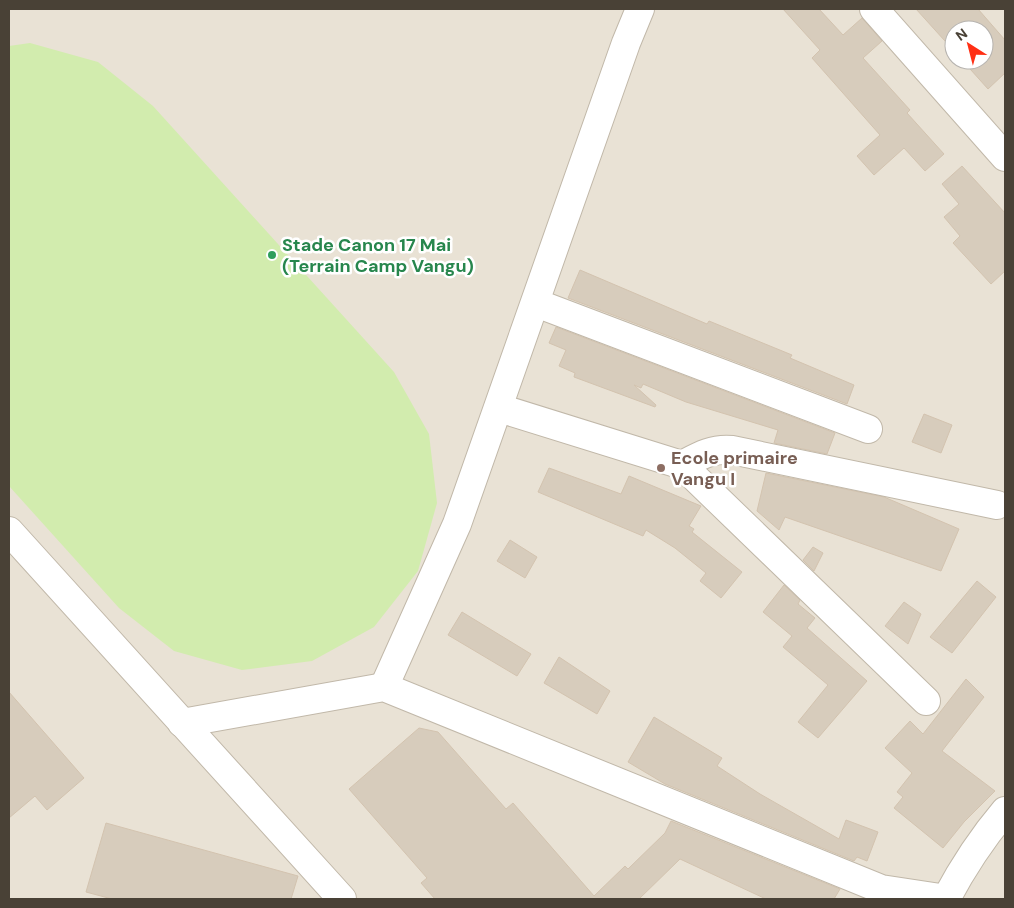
<svg xmlns="http://www.w3.org/2000/svg" width="1014" height="908" font-family="'DM Sans',sans-serif">
	<style>
		.residential { fill: #e9e2d5; fill-rule: evenodd }
		.green { fill: #d2ecae }
		.building { fill: #d7ccbc; stroke: #d3c3af }
		.lines { fill: none; stroke-linecap: round; stroke-linejoin: round }
		.street-casing { stroke: #c1b8a9; stroke-width: 30 }
		.street { stroke: #fff; stroke-width: 28 }
		.leisure-dot { fill: #2e9e5b; stroke: #fff; stroke-width: 2 }
		.education-dot { fill: #8d6e63; stroke: #fff; stroke-width: 2 }
		.labels { text-anchor: middle; dominant-baseline: central; stroke-width: 5; stroke-linejoin: round; paint-order: stroke }
		.leisure-label { font-size: 18px; font-weight: bold; fill: #27864d; stroke: #fff; text-anchor: start }
		.education-label { font-size: 18px; font-weight: bold; fill: #785e54; stroke: #fff; text-anchor: start }
	</style>
	<rect width="100%" height="100%" fill="#f5f0e8"/>
	<path class="residential" d="M9 9H1005V899H9ZM954 30H984V60H954Z"/>
	<path class="green" d="M30 43 98 62 153 106 394 372 429 434 437 503 418 571 374 627 312 661 242 670 174 651 119 608 9 486V46Z"/>
	<g class="building">
		<path d="M783 9H819L843 35 862 18 882 41 863 58 910 110 907 113 944 154 925 171 904 148 874 175 857 156 880 135 812 58 820 50Z"/>
		<path d="M916 9H978L1005 40V73L988 89 962 60H984V30H954V51Z"/>
		<path d="M962 166 1005 213V271L991 284 953 243 960 236 944 217 959 204 942 184Z"/>
		<path d="M580 270 707 324 709 321 792 355 790 358 854 385 847 404 568 298Z"/>
		<path d="M556 327 835 433 827 454 774 443 778 430 686 402 643 384 641 388 634 385 656 405 655 407 574 377 575 373 559 366 566 350 549 343Z"/>
		<path d="M924 414 952 425 941 453 912 442Z"/>
		<path d="M549 468 621 494 629 476 701 506 689 526 694 529 692 532 742 572 721 598 700 581 706 573 675 548 646 530 643 536 538 492Z"/>
		<path d="M766 473 884 497 959 529 941 571 785 517 779 530 757 511Z"/>
		<path d="M510 540 537 557 525 578 497 561Z"/>
		<path d="M813 547 823 553 814 571 803 560Z"/>
		<path d="M977 581 996 597 952 653 930 637Z"/>
		<path d="M784 585 800 600 798 604 815 618 807 628 867 681 818 738 798 722 828 685 783 647 792 636 763 612Z"/>
		<path d="M904 602 921 614 908 644 885 626Z"/>
		<path d="M462 612 531 654 517 676 448 635Z"/>
		<path d="M559 657 610 691 597 714 544 683Z"/>
		<path d="M966 679 984 697 942 751 995 791 964 822 943 848 894 808 903 797 897 792 912 773 885 748 910 721 923 734Z"/>
		<path d="M9 692 84 778 47 810 35 796 9 818Z"/>
		<path d="M654 717 722 758 717 766 760 794 839 839 846 820 878 832 867 861 857 857 854 861 665 784 628 762Z"/>
		<path d="M419 728 438 732 506 809 513 803 594 896 625 866 628 869 665 833 671 821 840 889 834 899H766L680 859 639 899H435L421 883 427 878 349 789Z"/>
		<path d="M106 823 298 876 291 899H112L86 892Z"/>
	</g>
	<g class="lines">
		<defs>
			<g id="street">
				<path d="M874 9 1005 157"/>
				<path d="M536 303 868 429"/>
				<path d="M499 408 682 465 926 701"/>
				<path d="M682 465C699 456 713 448 732 450L997 505"/>
				<path d="M9 531 342 899"/>
				<path d="M384 687 457 524 626 43 640 9"/>
				<path d="M182 723 384 687 881 889 947 899"/>
				<path d="M946 899C963 867 982 838 1005 811"/>
			</g>
		</defs>
		<use href="#street" class="street-casing"/>
		<use href="#street" class="street"/>
	</g>
	<circle class="leisure-dot" cx="272" cy="255" r="5"/>
	<circle class="education-dot" cx="661" cy="468" r="5"/>
	<g class="labels">
		<g class="leisure-label">
			<text x="282" y="245">Stade Canon 17 Mai<tspan x="282" dy="21">(Terrain Camp Vangu)</tspan></text>
		</g>
		<g class="education-label">
			<text x="671" y="458">Ecole primaire<tspan x="671" dy="21">Vangu I</tspan></text>
		</g>
	</g>
	<rect width="1014" height="908" fill="none" stroke="#494136" stroke-width="20"/>
	<g transform="translate(969 45) rotate(324)"><circle r="24" fill="#ffffff" stroke="#b6b3af"/>
	<path d="M0-4L9 19L0 12L-9 19Z" fill="#ff2f14"/>
	<text y="-8" font-size="14" font-weight="bold" text-anchor="middle" fill="#494136">N</text>
	</g>
</svg>
